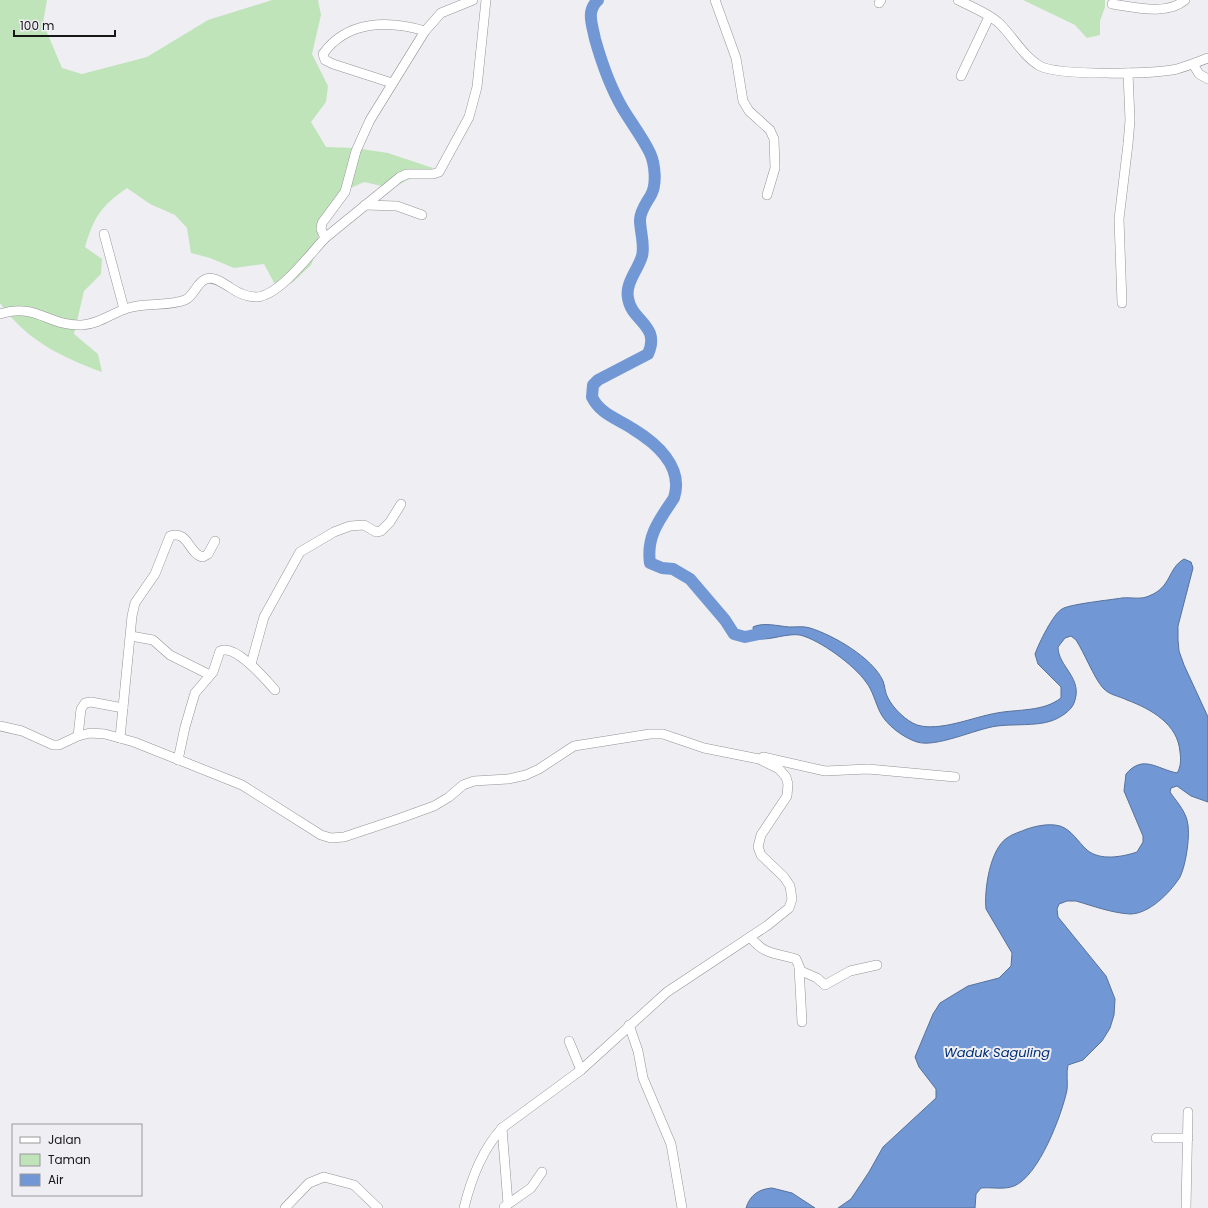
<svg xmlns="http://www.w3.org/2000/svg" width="1208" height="1208" font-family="Poppins,sans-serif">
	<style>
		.green { fill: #bfe4b9 }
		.water { fill: #7198d5; stroke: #56719c }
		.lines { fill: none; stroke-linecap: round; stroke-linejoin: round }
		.river { stroke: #7198d5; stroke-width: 12 }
		.minor-casing { stroke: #949397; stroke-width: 10 }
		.minor { stroke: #fff; stroke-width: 9 }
		.labels { text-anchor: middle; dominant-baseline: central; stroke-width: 4; stroke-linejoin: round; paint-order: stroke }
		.water-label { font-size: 13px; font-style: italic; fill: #003077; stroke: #efeef3 }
	</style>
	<rect width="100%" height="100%" fill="#efeef3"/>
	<g class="green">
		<path d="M0 0H47L43 23 62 68 82 74 147 57 208 20 272 0H318L321 15 312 54 328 86 326 102 311 122 326 147 355 148 388 153 433 168 391 188 364 182 342 192 319 225 317 249 311 265 293 282 278 290 264 264 234 268 210 258 191 253 187 228 175 215 150 204 127 188C101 206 94 217 85 247L102 259 101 274 84 291 74 334 98 354 102 372C61 357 26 340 0 303Z"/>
		<path d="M1023 0H1105V7L1100 21V35L1087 38 1075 25Z"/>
	</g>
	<g class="water">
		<path d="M1184 559 1191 562 1193 568 1178 626V640L1179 651 1184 665 1208 717V802L1191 796 1177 786 1171 788 1170 792C1176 801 1184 809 1187 820 1191 833 1186 865 1180 877 1170 893 1149 914 1130 914 1112 913 1093 906 1076 901H1067L1059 904 1057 909 1058 917 1106 976 1115 999 1114 1015 1110 1028 1102 1041 1083 1060 1068 1065C1066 1073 1068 1082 1067 1090 1062 1114 1039 1176 1014 1186 1004 1190 992 1187 981 1188L976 1194 975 1208H838L851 1199 869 1172 883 1147 936 1098V1089L919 1067 915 1057 933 1014 940 1003 968 986 999 978 1011 966 1012 953 986 909C984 890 990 849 1007 838 1012 834 1020 832 1027 829 1036 826 1049 823 1060 826 1072 830 1078 842 1087 850 1100 861 1122 857 1137 852L1143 842V836L1124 791 1126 774C1143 754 1157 769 1177 773 1181 767 1181 759 1180 752 1178 724 1151 709 1127 700 1119 696 1109 695 1103 688 1094 678 1084 652 1076 640L1071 636 1065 638 1058 647C1058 667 1084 678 1074 703 1071 711 1060 718 1051 721 1037 726 1012 724 997 726 975 729 936 748 917 742 904 738 886 725 880 712 875 702 873 691 866 682 854 665 820 640 800 635 787 633 772 640 758 639L754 636 753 627C763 622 778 626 789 627 796 627 804 626 810 628 833 635 873 658 883 681 885 686 885 693 888 698 893 708 906 721 917 725 940 732 973 717 997 713 1018 709 1043 712 1061 698V687L1038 664 1035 654C1039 643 1053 614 1062 609 1070 604 1110 600 1122 598 1132 597 1140 600 1149 596 1172 587 1167 569 1184 559Z"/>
		<path d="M772 1188 792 1193 815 1208H746C750 1195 759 1189 772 1188Z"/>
	</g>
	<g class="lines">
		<path class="river" d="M598 0C586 11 592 24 595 39 602 64 610 87 623 109 632 124 643 138 650 153 655 164 657 184 651 195 647 202 640 211 640 220 640 231 645 245 642 256 638 270 625 283 628 298 631 321 661 325 648 354L598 380 593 385 592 397C600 414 618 419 633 429 656 443 684 467 674 498 660 519 646 536 650 563L662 568 673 569 690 579 725 620 734 634 745 637 768 632"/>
		<defs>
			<g id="minor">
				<path d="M715 0 736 58 743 101 749 111 770 130 774 139 775 168 767 195"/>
				<path d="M958 0C972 7 990 14 1000 24 1013 37 1024 57 1040 66 1058 76 1155 74 1177 69 1187 66 1198 62 1208 58"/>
				<path d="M879 3 881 0"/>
				<path d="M1112 4C1134 7 1167 16 1185 0"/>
				<path d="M1193 64 1199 74 1208 79"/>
				<path d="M961 76 989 17"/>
				<path d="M392 83 333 64 325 60 323 54C347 20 389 20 425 31"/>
				<path d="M365 205 397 206 422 215"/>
				<path d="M104 234 124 309"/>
				<path d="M325 238 400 177 407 174H433L439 172 469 117 477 87 486 0"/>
				<path d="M1122 303 1119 219 1128 144 1130 120 1128 73"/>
				<path d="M0 314C35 302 50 327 82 325 99 324 112 313 128 308 146 302 166 307 185 300 195 295 196 283 206 279 215 276 224 284 231 288 238 293 248 297 257 297 280 295 310 254 325 238L321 229 322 223 345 192 356 151 370 120 425 31 441 13 473 0"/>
				<path d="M131 636 153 640 170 655 210 675"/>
				<path d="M251 664 264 617 300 552 334 532 350 526 364 525 376 532 381 531 390 522 401 504"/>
				<path d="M0 726 22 731 53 745H59L78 736 90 733 105 734 134 742 242 785 321 835 331 838 344 837 398 819 434 806 449 797 463 785 474 781 508 779 526 775 539 769 574 746 650 734H663L704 748 759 759 779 769 786 777 788 784 787 796 761 835 758 847 761 855 784 877 790 886 792 899 789 908 768 925 667 992 581 1070 502 1128C482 1150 471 1179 464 1208"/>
				<path d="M78 736 81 709 85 703 91 702 123 708"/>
				<path d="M120 738 132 616 135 603 155 574 170 536C189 530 188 554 203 557L208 554 215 541"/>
				<path d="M763 757 825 771 868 769 955 777"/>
				<path d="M178 760 185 727 195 693 213 672 220 651C236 644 265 679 275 690"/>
				<path d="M750 937C766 956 774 952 796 959L801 971 817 978 825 985 850 971 877 965"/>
				<path d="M799 967 802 1022"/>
				<path d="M629 1025 638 1051 643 1078 671 1144 682 1208"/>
				<path d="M569 1041 581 1070"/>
				<path d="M502 1128 508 1204"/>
				<path d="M1156 1138H1188"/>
				<path d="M504 1207 531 1188 542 1172"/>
				<path d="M285 1208 309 1183 324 1177 354 1185 378 1208"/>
				<path d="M1186 1208 1188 1112"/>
			</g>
		</defs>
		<use href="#minor" class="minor-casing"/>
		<use href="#minor" class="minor"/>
	</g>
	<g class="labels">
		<g class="water-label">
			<text x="997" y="1052">Waduk Saguling</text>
		</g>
	</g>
	<rect x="12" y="1124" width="130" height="72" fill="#efeef3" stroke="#99989b"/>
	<rect x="20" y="1137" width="20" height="6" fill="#ffffff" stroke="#99989b"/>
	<text x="48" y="1144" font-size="12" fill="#171718">Jalan</text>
	<rect x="20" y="1154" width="20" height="12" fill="#bfe4b9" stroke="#99989b"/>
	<text x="48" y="1164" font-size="12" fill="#171718">Taman</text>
	<rect x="20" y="1174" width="20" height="12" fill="#7198d5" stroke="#99989b"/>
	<text x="48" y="1184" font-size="12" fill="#171718">Air</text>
	<path d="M14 30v6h101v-6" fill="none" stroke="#171718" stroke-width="2"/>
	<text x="20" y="30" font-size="12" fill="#171718" stroke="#efeef3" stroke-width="3" paint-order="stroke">100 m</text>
</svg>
